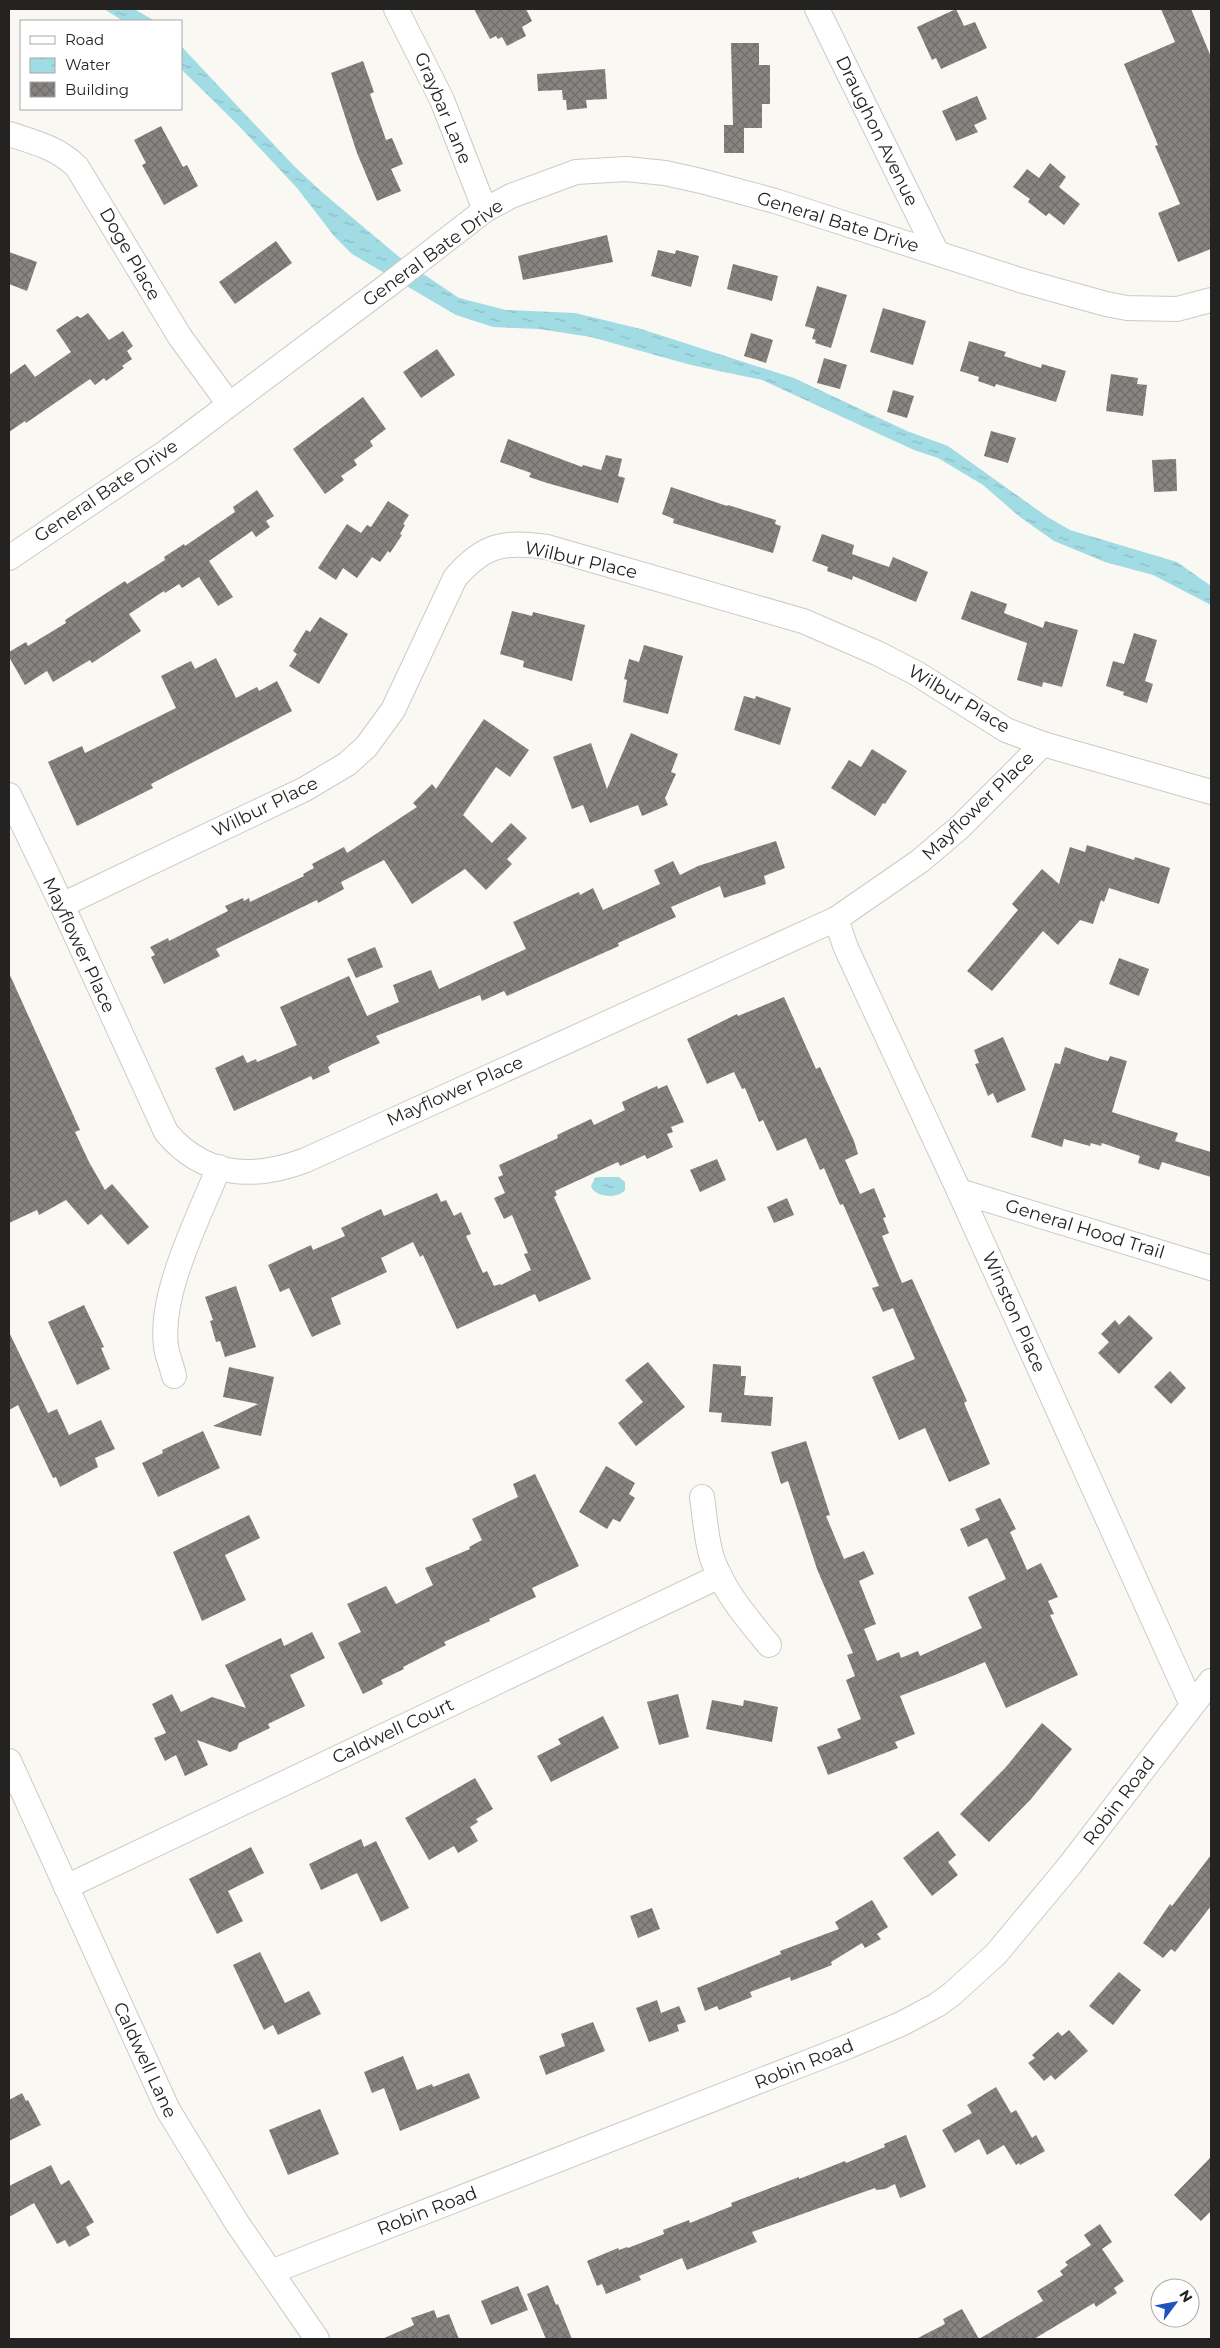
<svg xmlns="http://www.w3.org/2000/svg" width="1220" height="2348" font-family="Montserrat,sans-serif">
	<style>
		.water { fill: url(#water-ripples) }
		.building { fill: url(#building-cross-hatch) }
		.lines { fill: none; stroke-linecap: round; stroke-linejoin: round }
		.minor-casing { stroke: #cdcac6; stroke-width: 26 }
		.minor { stroke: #fff; stroke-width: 24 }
		.labels { text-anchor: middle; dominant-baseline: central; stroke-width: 4; stroke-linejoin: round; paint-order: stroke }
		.street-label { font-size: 18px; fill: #252322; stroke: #fff }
	</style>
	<defs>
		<pattern id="water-ripples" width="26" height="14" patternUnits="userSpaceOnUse" patternTransform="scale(1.25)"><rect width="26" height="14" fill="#a1dbe4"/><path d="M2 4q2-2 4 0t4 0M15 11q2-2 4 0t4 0" fill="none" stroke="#8abcc3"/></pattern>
		<pattern id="building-cross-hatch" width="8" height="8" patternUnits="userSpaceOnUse" patternTransform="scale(1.25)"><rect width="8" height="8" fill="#888481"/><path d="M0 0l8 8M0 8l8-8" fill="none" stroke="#6f6c69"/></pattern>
	</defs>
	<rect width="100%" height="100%" fill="#faf8f3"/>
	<g class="water">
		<path d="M104 9H134L155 21H123Z"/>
		<path d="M181 46 294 166 323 193 404 261 459 298 506 310 575 313 641 329 794 378 907 431 948 446 1046 516 1070 530 1177 562 1211 586V605L1153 575 1105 562 1054 541 1020 517 983 485 938 458 914 450 762 380 691 365 591 337 539 329 493 327 456 315 352 254 334 236 297 188 238 125 181 69Z"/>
		<path d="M599 1177H619L625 1182V1190C618 1199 595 1198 591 1186L595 1178Z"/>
	</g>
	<g class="building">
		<path d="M474 9H526L532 21 522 27 526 36 507 46 502 37 498 39 496 36 490 39Z"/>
		<path d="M956 9 964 26 975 22 987 48 941 69 936 58 932 60 917 27Z"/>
		<path d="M1161 9H1191L1211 57V249L1178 262 1158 213 1180 204 1155 146 1158 145 1124 64 1175 42Z"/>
		<path d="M731 43H759V65H770V104H762V128H744V153H724V125H733Z"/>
		<path d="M363 61 374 92 370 94 386 140 392 138 403 164 391 169 401 191 377 201 357 153 331 73Z"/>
		<path d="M605 69 607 99 586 100 587 108 567 110 566 100H563L562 90 538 91 537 74Z"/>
		<path d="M977 96 987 119 974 125 978 132 956 141 942 111Z"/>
		<path d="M161 126 183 167 187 165 198 186 164 205 142 165 146 163 134 140Z"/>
		<path d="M1050 163 1066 177 1059 187 1080 204 1064 225 1049 213 1046 216 1028 202 1030 199 1013 187 1027 169 1039 178Z"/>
		<path d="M607 235 613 262 523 280 518 256Z"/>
		<path d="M276 241 292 263 235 304 219 282Z"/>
		<path d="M658 250 675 254 676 250 699 256 691 287 651 276Z"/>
		<path d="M9 252 37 262 27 291 9 284Z"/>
		<path d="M733 264 778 276 772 301 727 289Z"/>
		<path d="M817 286 847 295 831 348 815 343 816 340 812 339 815 329 805 326Z"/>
		<path d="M883 308 926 321 913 365 870 352Z"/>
		<path d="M88 313 109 340 123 331 133 346 127 351 132 359 122 366 124 368 106 381 104 378 95 385 90 379 26 423 25 421 9 432V375L25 364 35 377 71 352 56 330 77 316 81 318Z"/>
		<path d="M751 333 773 340 766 363 744 356Z"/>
		<path d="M969 341 1006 352 1004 356 1041 368 1042 364 1066 371 1056 402 996 384 995 387 978 381 979 377 960 371Z"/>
		<path d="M437 349 455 375 421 398 403 372Z"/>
		<path d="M824 358 847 365 840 389 817 383Z"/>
		<path d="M1111 374 1138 378 1137 384 1147 385 1143 416 1106 411Z"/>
		<path d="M893 390 914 396 907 418 887 412Z"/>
		<path d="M363 397 386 429 370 441 373 446 354 460 357 465 341 476 344 480 325 494 293 449Z"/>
		<path d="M991 431 1016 438 1008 463 984 456Z"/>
		<path d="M508 439 582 467 583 465 601 470 606 455 622 459 618 476 625 478 618 503 547 483 529 477 531 473 500 462Z"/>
		<path d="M1176 459 1177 491 1154 492 1152 460Z"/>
		<path d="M671 487 727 506 728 505 776 520 775 524 781 526 773 553 673 523 674 519 662 514Z"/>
		<path d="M257 490 274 516 266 521 270 527 256 537 252 531 209 561 233 597 218 606 199 577 182 588 179 584 165 593 164 591 129 614 141 631 92 663 90 660 53 682 47 671 25 685 9 657V652L26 642 28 646 66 623 65 620 125 581 127 584 165 560 164 557 184 544 185 546 235 512 233 507Z"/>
		<path d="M388 501 409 515 403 524 405 525 400 534 402 535 390 553 388 551 380 562 372 557 357 578 343 568 336 580 318 568 347 524 361 533 367 525 371 527Z"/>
		<path d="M822 534 854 545 852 554 889 567 893 557 928 572 916 602 853 576 852 580 827 571 828 567 812 561Z"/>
		<path d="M971 591 1007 604 1004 613 1043 628 1045 621 1078 630 1062 687 1043 682 1042 687 1017 680 1027 643 961 619Z"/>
		<path d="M512 611 532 616 533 612 585 625 572 681 523 667 524 661 500 654Z"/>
		<path d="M320 617 348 634 319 684 289 666 297 654 293 651 306 630 310 632Z"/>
		<path d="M1134 633 1157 640 1145 681 1153 684 1147 703 1123 695 1124 692 1106 686 1113 661 1124 664Z"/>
		<path d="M644 645 683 656 668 714 623 702 627 680 624 679 629 659 639 662Z"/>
		<path d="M216 658 236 698 257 687 259 691 277 681 292 711 151 784 153 788 77 826 48 762 82 746 85 753 176 708 161 676 191 661 195 669Z"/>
		<path d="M744 696 755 699 756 696 791 708 780 745 734 730Z"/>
		<path d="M484 719 529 750 510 777 496 767 463 815 492 843 511 823 527 838 507 859 512 864 486 890 465 869 412 904 384 860 341 882 344 889 318 903 317 900 216 949 220 956 164 984 151 957 155 955 150 947 168 938 169 941 228 911 225 906 243 898 244 901 249 898 250 902 304 876 303 874 314 868 312 864 344 847 347 853 417 807 413 803 432 784 436 789Z"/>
		<path d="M631 733 678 754 671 772 676 774 665 798 668 805 642 816 638 805 590 823 583 805 572 809 553 757 591 743 607 789Z"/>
		<path d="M872 749 907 771 885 804 883 803 875 816 831 788 849 760 861 767Z"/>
		<path d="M776 841 785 868 764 876 766 884 724 898 720 886 671 907 676 917 618 943 619 946 507 996 504 991 482 1001 480 995 376 1036 380 1043 332 1064 328 1067 330 1072 313 1080 311 1076 234 1111 215 1068 243 1055 247 1063 256 1059 257 1062 297 1045 280 1007 349 976 367 1016 399 1002 393 985 431 970 439 989 526 949 513 922 579 892 580 895 593 888 603 910 660 884 654 870 673 861 680 875 698 866Z"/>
		<path d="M1087 845 1134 860 1135 857 1170 868 1159 904 1109 888 1104 902 1101 900 1093 924 1080 920 1058 945 1043 931 992 991 967 971 1018 910 1012 904 1042 869 1059 884 1070 847 1085 852Z"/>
		<path d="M375 947 383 967 356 978 347 959Z"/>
		<path d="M1119 958 1149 969 1139 996 1109 984Z"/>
		<path d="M9 973 80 1130 75 1132 89 1162 105 1190 112 1184 149 1227 128 1245 101 1214 88 1225 66 1200 39 1215 37 1210 9 1223Z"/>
		<path d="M784 997 816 1069 820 1067 854 1141 858 1154 845 1160 860 1194 874 1188 886 1217 883 1218 889 1233 882 1236 902 1283 912 1279 967 1401 964 1403 990 1464 949 1482 925 1428 899 1440 872 1377 915 1359 893 1308 883 1312 872 1288 879 1286 843 1204 840 1205 824 1168 820 1170 806 1138 777 1151 763 1120 759 1122 745 1088 742 1089 734 1072 707 1084 687 1039 737 1014 738 1016Z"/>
		<path d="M1003 1037 1026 1090 997 1103 993 1093 988 1096 975 1064 979 1063 974 1050Z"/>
		<path d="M1065 1047 1100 1059 1108 1061 1110 1056 1127 1061 1112 1112 1178 1133 1175 1141 1211 1152V1177L1162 1162 1159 1170 1138 1163 1140 1156 1102 1143 1101 1146 1091 1143 1090 1146 1064 1139 1062 1147 1031 1137 1055 1063 1060 1064Z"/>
		<path d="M667 1085 684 1122 671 1127 673 1132 667 1134 673 1147 647 1159 645 1155 620 1166 618 1162 555 1191 557 1195 554 1197 591 1279 539 1302 535 1294 457 1329 423 1255 420 1257 413 1242 381 1258 387 1272 331 1298 341 1324 312 1337 289 1288 280 1292 268 1265 311 1245 313 1250 345 1236 341 1228 381 1209 384 1216 437 1193 441 1202 446 1200 454 1216 461 1212 471 1234 466 1236 483 1273 487 1271 494 1286 500 1284 501 1285 531 1270 524 1254 528 1253 512 1215 504 1219 494 1198 505 1193 498 1177 503 1175 499 1165 558 1138 557 1135 591 1119 594 1125 625 1110 622 1102 657 1086 658 1089Z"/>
		<path d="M717 1159 726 1180 700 1192 690 1170Z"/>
		<path d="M787 1198 794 1215 774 1223 767 1207Z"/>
		<path d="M236 1286 256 1347 225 1357 220 1341 216 1342 210 1321 213 1320 205 1297Z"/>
		<path d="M84 1305 104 1347 101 1348 110 1369 77 1385 48 1322Z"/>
		<path d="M1129 1315 1153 1338 1119 1374 1098 1353 1109 1342 1101 1334 1115 1320 1119 1325Z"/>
		<path d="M9 1332 48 1413 57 1409 69 1435 101 1420 115 1449 95 1458 98 1467 60 1487 56 1477 53 1478 18 1405 9 1410Z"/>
		<path d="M648 1362 685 1407 636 1446 618 1423 643 1402 625 1380Z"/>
		<path d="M713 1364 741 1366V1376H746L744 1395 773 1397 771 1426 721 1422 722 1413 709 1412Z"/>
		<path d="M229 1367 274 1377 261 1436 213 1426 258 1404 223 1397Z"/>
		<path d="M1170 1371 1186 1388 1171 1404 1154 1387Z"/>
		<path d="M203 1431 220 1468 158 1497 142 1463 163 1453 162 1450Z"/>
		<path d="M806 1441 830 1515 826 1516 844 1559 864 1551 874 1574 859 1581 876 1624 864 1629 877 1661 899 1652 901 1658 918 1651 920 1656 982 1628 968 1597 1006 1579 987 1538 968 1547 960 1529 980 1520 975 1509 1000 1498 1016 1529 1010 1532 1027 1570 1041 1563 1058 1597 1048 1601 1054 1614 1050 1615 1078 1675 1006 1708 985 1662 955 1675 900 1696 915 1734 895 1742 898 1748 828 1775 817 1747 841 1738 837 1729 861 1719 846 1680 855 1676 847 1655 853 1653 817 1569 788 1481 781 1484 771 1452Z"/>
		<path d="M606 1466 635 1483 629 1494 635 1498 620 1522 613 1519 607 1529 579 1512Z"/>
		<path d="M535 1474 579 1566 532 1588 536 1597 489 1619 490 1621 444 1642 446 1645 403 1667 404 1669 381 1680 383 1684 363 1694 338 1643 361 1632 347 1604 386 1586 396 1604 433 1585 425 1568 470 1549 469 1547 482 1540 472 1519 518 1497 513 1484Z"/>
		<path d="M249 1515 260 1538 225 1555 246 1600 202 1621 173 1552Z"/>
		<path d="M312 1632 325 1658 290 1675 305 1706 268 1724 270 1728 239 1743 237 1749 230 1752 197 1740 208 1765 185 1776 176 1755 165 1761 154 1738 166 1733 152 1704 172 1694 181 1712 212 1697 246 1708 225 1665 281 1638 284 1646Z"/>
		<path d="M678 1694 689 1737 659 1745 647 1702Z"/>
		<path d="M712 1700 743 1706 744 1700 778 1707 772 1742 706 1729Z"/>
		<path d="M603 1716 619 1748 551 1782 537 1756 561 1744 558 1739Z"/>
		<path d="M1042 1723 1072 1749 1031 1799 989 1842 960 1814 1006 1767Z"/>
		<path d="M475 1778 493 1809 476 1819 478 1822 470 1827 478 1841 458 1853 454 1846 429 1860 405 1818Z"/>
		<path d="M938 1831 956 1855 948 1862 958 1875 932 1896 903 1858Z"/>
		<path d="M361 1839 364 1847 376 1841 409 1908 381 1922 357 1873 321 1890 309 1864Z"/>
		<path d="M251 1847 264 1873 228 1891 243 1921 217 1934 189 1879Z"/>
		<path d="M1211 1855V1906L1175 1952 1171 1949 1163 1958 1143 1943 1170 1904 1172 1906Z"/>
		<path d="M872 1900 888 1927 877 1934 881 1939 865 1948 862 1943 831 1962 832 1965 791 1981 790 1977 750 1992 752 1997 719 2010 717 2006 705 2011 697 1988 781 1954 780 1951 839 1929 835 1922Z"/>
		<path d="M652 1908 660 1929 638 1938 630 1916Z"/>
		<path d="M260 1952 285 2003 309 1991 321 2014 278 2035 273 2025 264 2030 233 1965Z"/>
		<path d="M1119 1972 1141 1990 1113 2025 1089 2006Z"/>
		<path d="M657 2000 661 2013 679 2006 686 2022 677 2025 679 2031 649 2042 636 2008Z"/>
		<path d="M593 2022 605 2051 546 2075 539 2056 565 2046 561 2034Z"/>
		<path d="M1069 2030 1088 2051 1055 2080 1051 2075 1044 2081 1028 2063 1035 2058 1032 2055 1058 2032 1062 2036Z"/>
		<path d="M403 2056 417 2090 432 2084 433 2087 469 2073 480 2098 400 2131 384 2088 372 2093 364 2072Z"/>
		<path d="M996 2087 1011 2113 1016 2110 1032 2138 1036 2135 1045 2151 1020 2165 1019 2163 1016 2165 1004 2145 987 2155 979 2139 955 2153 942 2130 972 2113 967 2105Z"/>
		<path d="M22 2093 26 2101 28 2100 41 2125 9 2141V2100Z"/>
		<path d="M320 2109 339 2154 288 2175 269 2130Z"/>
		<path d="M906 2135 926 2187 900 2198 895 2184 885 2189 876 2190 875 2188 752 2232 757 2242 687 2270 682 2258 639 2276 641 2280 606 2294 602 2284 597 2286 587 2261 618 2248 619 2250 627 2247 628 2248 664 2234 663 2230 689 2220 690 2223 732 2206 731 2203 799 2177V2179L845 2161 846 2163 885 2147 884 2144Z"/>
		<path d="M1211 2157V2211L1201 2221 1174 2195Z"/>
		<path d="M51 2165 61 2185 69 2180 94 2222 86 2227 90 2235 69 2247 65 2240 57 2244 34 2203 9 2217V2186Z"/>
		<path d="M1100 2224 1112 2242 1102 2249 1124 2281 1114 2288 1117 2293 1096 2307 1094 2303 1034 2339H916L945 2324 943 2319 962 2309 979 2339 1043 2301 1037 2291 1063 2275 1060 2271 1068 2265 1065 2262 1091 2245 1084 2235Z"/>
		<path d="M548 2285 556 2305 558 2304 572 2339H546L527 2294Z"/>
		<path d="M518 2286 528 2310 491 2325 481 2301Z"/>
		<path d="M434 2310 437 2318 449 2314 459 2339H382L414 2325 411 2318Z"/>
	</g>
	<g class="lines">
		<defs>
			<g id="minor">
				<path d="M396 9 442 100 485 210"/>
				<path d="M817 9 937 253"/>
				<path d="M9 134C34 142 58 148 77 167L180 337 229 404"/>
				<path d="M9 558 169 450 387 286 485 210 511 196 576 172 626 169 665 173 701 181 775 201 1023 281 1106 304 1127 308 1177 309 1211 300"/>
				<path d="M9 795 62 905 166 1132C203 1177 254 1180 306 1160L836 919 920 861 960 827 1043 744"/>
				<path d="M62 905 305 789 347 764 366 747 393 710 455 578C484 544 504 541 547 547L803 621 877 653 916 673 1006 730 1043 744 1211 792"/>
				<path d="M836 919 846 948 959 1191 1192 1705"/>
				<path d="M959 1191 1211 1268"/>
				<path d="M174 1376C172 1366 167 1356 166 1346 159 1293 199 1217 219 1167"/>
				<path d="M702 1497C705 1518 706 1539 712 1558 724 1592 747 1618 769 1645"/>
				<path d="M9 1761 168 2110 237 2223 317 2339"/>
				<path d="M66 1887 720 1576"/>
				<path d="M271 2272 849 2046 901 2024 937 2005 952 1994 996 1954 1070 1865 1211 1681"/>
			</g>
		</defs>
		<use href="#minor" class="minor-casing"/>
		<use href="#minor" class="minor"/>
	</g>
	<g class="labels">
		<g class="street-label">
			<text transform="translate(443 108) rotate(67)">Graybar Lane</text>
			<text transform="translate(877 131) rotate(64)">Draughon Avenue</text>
			<text transform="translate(838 222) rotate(17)">General Bate Drive</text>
			<text transform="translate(433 253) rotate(-36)">General Bate Drive</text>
			<text transform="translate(130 254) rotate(60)">Doge Place</text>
			<text transform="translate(106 491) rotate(-34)">General Bate Drive</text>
			<text transform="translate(581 560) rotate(13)">Wilbur Place</text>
			<text transform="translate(959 699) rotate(31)">Wilbur Place</text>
			<text transform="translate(978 806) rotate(-44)">Mayflower Place</text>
			<text transform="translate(265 807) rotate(-26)">Wilbur Place</text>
			<text transform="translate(79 945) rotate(65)">Mayflower Place</text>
			<text transform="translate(455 1091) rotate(-24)">Mayflower Place</text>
			<text transform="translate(1085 1229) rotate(17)">General Hood Trail</text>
			<text transform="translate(1014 1312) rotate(66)">Winston Place</text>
			<text transform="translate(393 1731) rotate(-25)">Caldwell Court</text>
			<text transform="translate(1119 1801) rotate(-53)">Robin Road</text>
			<text transform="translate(145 2060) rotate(65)">Caldwell Lane</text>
			<text transform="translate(804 2064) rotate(-22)">Robin Road</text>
			<text transform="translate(427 2211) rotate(-21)">Robin Road</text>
		</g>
	</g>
	<rect width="1220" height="2348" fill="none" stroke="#252322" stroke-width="20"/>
	<rect x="20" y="20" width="162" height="90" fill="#ffffff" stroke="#a8a7a7"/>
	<rect x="30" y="36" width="25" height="8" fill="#ffffff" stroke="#a8a7a7"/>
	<text x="65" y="45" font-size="15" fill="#252322">Road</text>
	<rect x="30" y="58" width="25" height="15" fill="url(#water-ripples)" stroke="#a8a7a7"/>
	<text x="65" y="70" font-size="15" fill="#252322">Water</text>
	<rect x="30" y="82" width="25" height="15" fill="url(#building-cross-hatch)" stroke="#a8a7a7"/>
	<text x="65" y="95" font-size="15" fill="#252322">Building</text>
	<g transform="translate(1175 2303) rotate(58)"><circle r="24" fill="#ffffff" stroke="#a8a7a7"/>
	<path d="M0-4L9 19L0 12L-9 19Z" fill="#1e52bf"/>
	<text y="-8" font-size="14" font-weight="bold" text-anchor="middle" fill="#252322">N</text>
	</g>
</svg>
